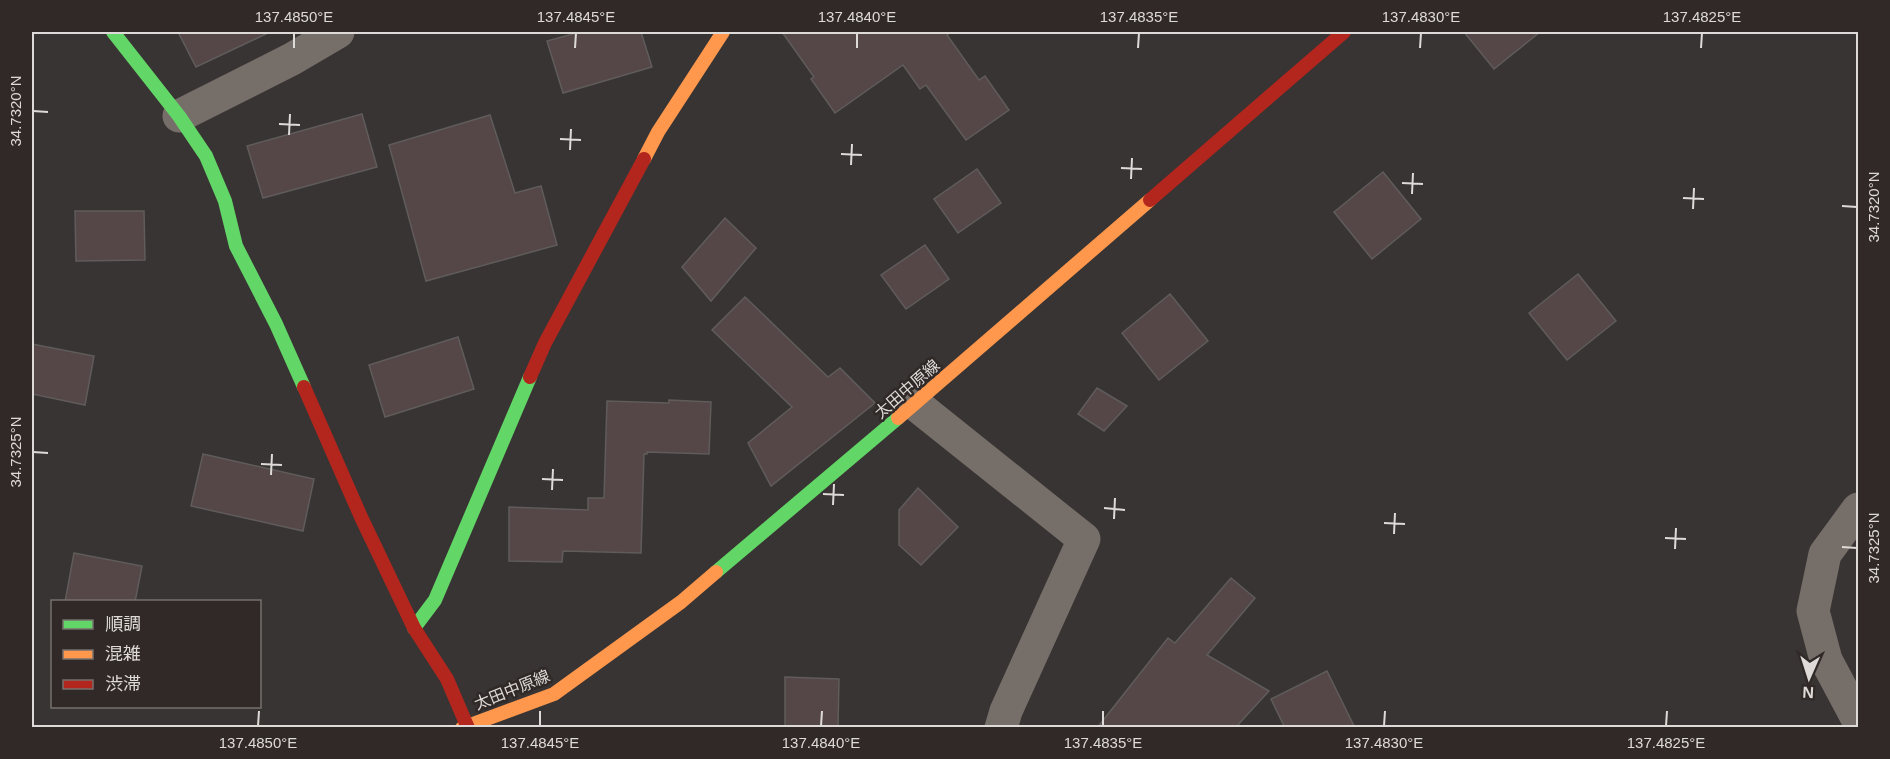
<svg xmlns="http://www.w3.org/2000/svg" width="1890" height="759" font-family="Helvetica,'Noto Sans JP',sans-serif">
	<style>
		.building { fill: #554748; stroke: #5f5c5b; stroke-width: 1.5 }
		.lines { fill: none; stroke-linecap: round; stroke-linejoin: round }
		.street { stroke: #766e69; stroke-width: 33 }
		.fast { stroke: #63d668; stroke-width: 14 }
		.slow { stroke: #ff974d; stroke-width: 14 }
		.jam { stroke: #b3261e; stroke-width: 14 }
		.ticks { fill: none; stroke: #dedad8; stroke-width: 2 }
		.labels { text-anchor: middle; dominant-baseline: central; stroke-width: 5; stroke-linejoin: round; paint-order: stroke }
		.street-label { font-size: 16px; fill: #dedad8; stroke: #302927 }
		.neatline { fill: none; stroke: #dedad8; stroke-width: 2 }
		.ticks-label { font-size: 15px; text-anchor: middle; fill: #dedad8 }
	</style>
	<rect width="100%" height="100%" fill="#383433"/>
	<g class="building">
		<path d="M178 32H270L196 67Z"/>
		<path d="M580 32H641L652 67 563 93 547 41Z"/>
		<path d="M782 32H951L947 35 979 80 985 76 1009 110 966 140 926 85 920 89 903 65 835 113 811 79 814 77Z"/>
		<path d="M1464 32H1540L1494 69Z"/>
		<path d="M362 114 377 167 263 198 247 146Z"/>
		<path d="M490 115 515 193 541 186 557 245 426 281 389 145Z"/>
		<path d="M977 169 1001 203 958 233 934 199Z"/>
		<path d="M1383 172 1421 219 1372 259 1334 212Z"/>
		<path d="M75 211H144L145 260 76 261Z"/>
		<path d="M725 218 756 248 711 301 682 267Z"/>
		<path d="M925 245 949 279 906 309 881 275Z"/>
		<path d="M1578 274 1616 321 1567 360 1529 313Z"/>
		<path d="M1170 294 1208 341 1159 380 1122 333Z"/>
		<path d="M745 297 828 377 840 368 875 403 771 486 748 443 792 407 712 330Z"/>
		<path d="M458 337 474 389 385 417 369 365Z"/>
		<path d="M32 344 94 356 85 405 32 394Z"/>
		<path d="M1097 388 1127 406 1104 431 1078 414Z"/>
		<path d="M669 400 711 402 709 454 647 452V454H644L641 553 563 551 562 562 509 561V507L588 510V498H604L607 401 669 403Z"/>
		<path d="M203 454 314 479 303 531 191 506Z"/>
		<path d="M918 488 958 527 921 565 899 545V510Z"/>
		<path d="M74 553 142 566 135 602H65Z"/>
		<path d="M1231 578 1255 598 1207 655 1269 691 1235 728H1097L1168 638 1175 643Z"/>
		<path d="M1327 671 1355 728H1285L1271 699Z"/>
		<path d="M785 677 839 679 838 728H785Z"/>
	</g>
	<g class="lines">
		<g class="street">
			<path d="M179 116 292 59 338 32"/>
			<path d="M915 404 1084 539 1006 711 1001 728"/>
			<path d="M1858 509 1825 554 1813 611 1826 660 1858 720"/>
		</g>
		<g class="fast">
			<path d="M113 32 179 116 206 156 225 201 236 246 276 324 304 387"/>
			<path d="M716 572 898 418"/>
			<path d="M414 628 435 600 530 377"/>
		</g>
		<g class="slow">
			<path d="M644 159 658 132 723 32"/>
			<path d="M898 418 1150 200"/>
			<path d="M462 728 554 694 681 602 716 572"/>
		</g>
		<g class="jam">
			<path d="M1150 200 1344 32"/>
			<path d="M530 377 545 343 644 159"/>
			<path d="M304 387 361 517 414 628 447 679 468 728"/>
		</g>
	</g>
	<path class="ticks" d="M294 48V33M575 48 576 33M857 48V33M1138 48 1139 33M1420 48 1421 33M1701 48 1702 33M33 111 48 112M279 124 300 125M289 135 290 114M560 139 581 140M570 150 571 129M841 154 862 155M851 165 852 144M1121 168 1142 169M1131 179 1132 158M1402 183 1423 184M1412 194 1413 173M1683 198 1704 199M1842 206 1857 207M1693 209 1694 188M33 452 48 453M261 464 282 465M271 475 272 454M542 479 563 480M552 490 553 469M823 494 844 495M833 505 834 484M1104 508 1125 510M1114 519 1115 498M1384 523 1405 524M1394 534 1395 513M1665 538 1686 539M1842 547 1857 548M1675 549 1676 528M258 726 259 711M540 726V711M821 726 822 711M1103 726V711M1384 726 1385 711M1666 726 1667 711"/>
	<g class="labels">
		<g class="street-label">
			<text transform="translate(907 389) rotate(-41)">太田中原線</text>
			<text transform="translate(512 690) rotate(-22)">太田中原線</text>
		</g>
	</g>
	<rect width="1890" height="759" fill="none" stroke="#302927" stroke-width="66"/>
	<rect x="51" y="600" width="210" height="108" fill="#302927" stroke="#76706e" stroke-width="1.5"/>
	<rect x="63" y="620" width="30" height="9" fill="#63d668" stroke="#76706e" stroke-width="1.5"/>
	<text x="105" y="630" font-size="18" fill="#dedad8">順調</text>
	<rect x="63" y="650" width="30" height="9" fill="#ff974d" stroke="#76706e" stroke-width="1.5"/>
	<text x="105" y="660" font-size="18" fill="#dedad8">混雑</text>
	<rect x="63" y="680" width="30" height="9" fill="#b3261e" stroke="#76706e" stroke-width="1.5"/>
	<text x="105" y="690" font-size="18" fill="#dedad8">渋滞</text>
	<g transform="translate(1809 678) rotate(183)" stroke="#302927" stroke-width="4.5" paint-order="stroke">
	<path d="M0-4.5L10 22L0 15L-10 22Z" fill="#dedad8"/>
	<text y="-9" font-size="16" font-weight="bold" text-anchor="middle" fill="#dedad8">N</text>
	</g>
	<rect x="33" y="33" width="1824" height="693" class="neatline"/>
	<g class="ticks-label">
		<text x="294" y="22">137.4850°E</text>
		<text x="576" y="22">137.4845°E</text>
		<text x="857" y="22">137.4840°E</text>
		<text x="1139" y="22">137.4835°E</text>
		<text x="1421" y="22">137.4830°E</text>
		<text x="1702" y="22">137.4825°E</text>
		<text transform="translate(16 111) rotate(-90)" y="5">34.7320°N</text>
		<text transform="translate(1874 207) rotate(-90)" y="5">34.7320°N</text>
		<text transform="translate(16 452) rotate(-90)" y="5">34.7325°N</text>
		<text transform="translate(1874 548) rotate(-90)" y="5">34.7325°N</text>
		<text x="258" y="748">137.4850°E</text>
		<text x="540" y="748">137.4845°E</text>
		<text x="821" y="748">137.4840°E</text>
		<text x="1103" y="748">137.4835°E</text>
		<text x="1384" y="748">137.4830°E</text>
		<text x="1666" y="748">137.4825°E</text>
	</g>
</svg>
